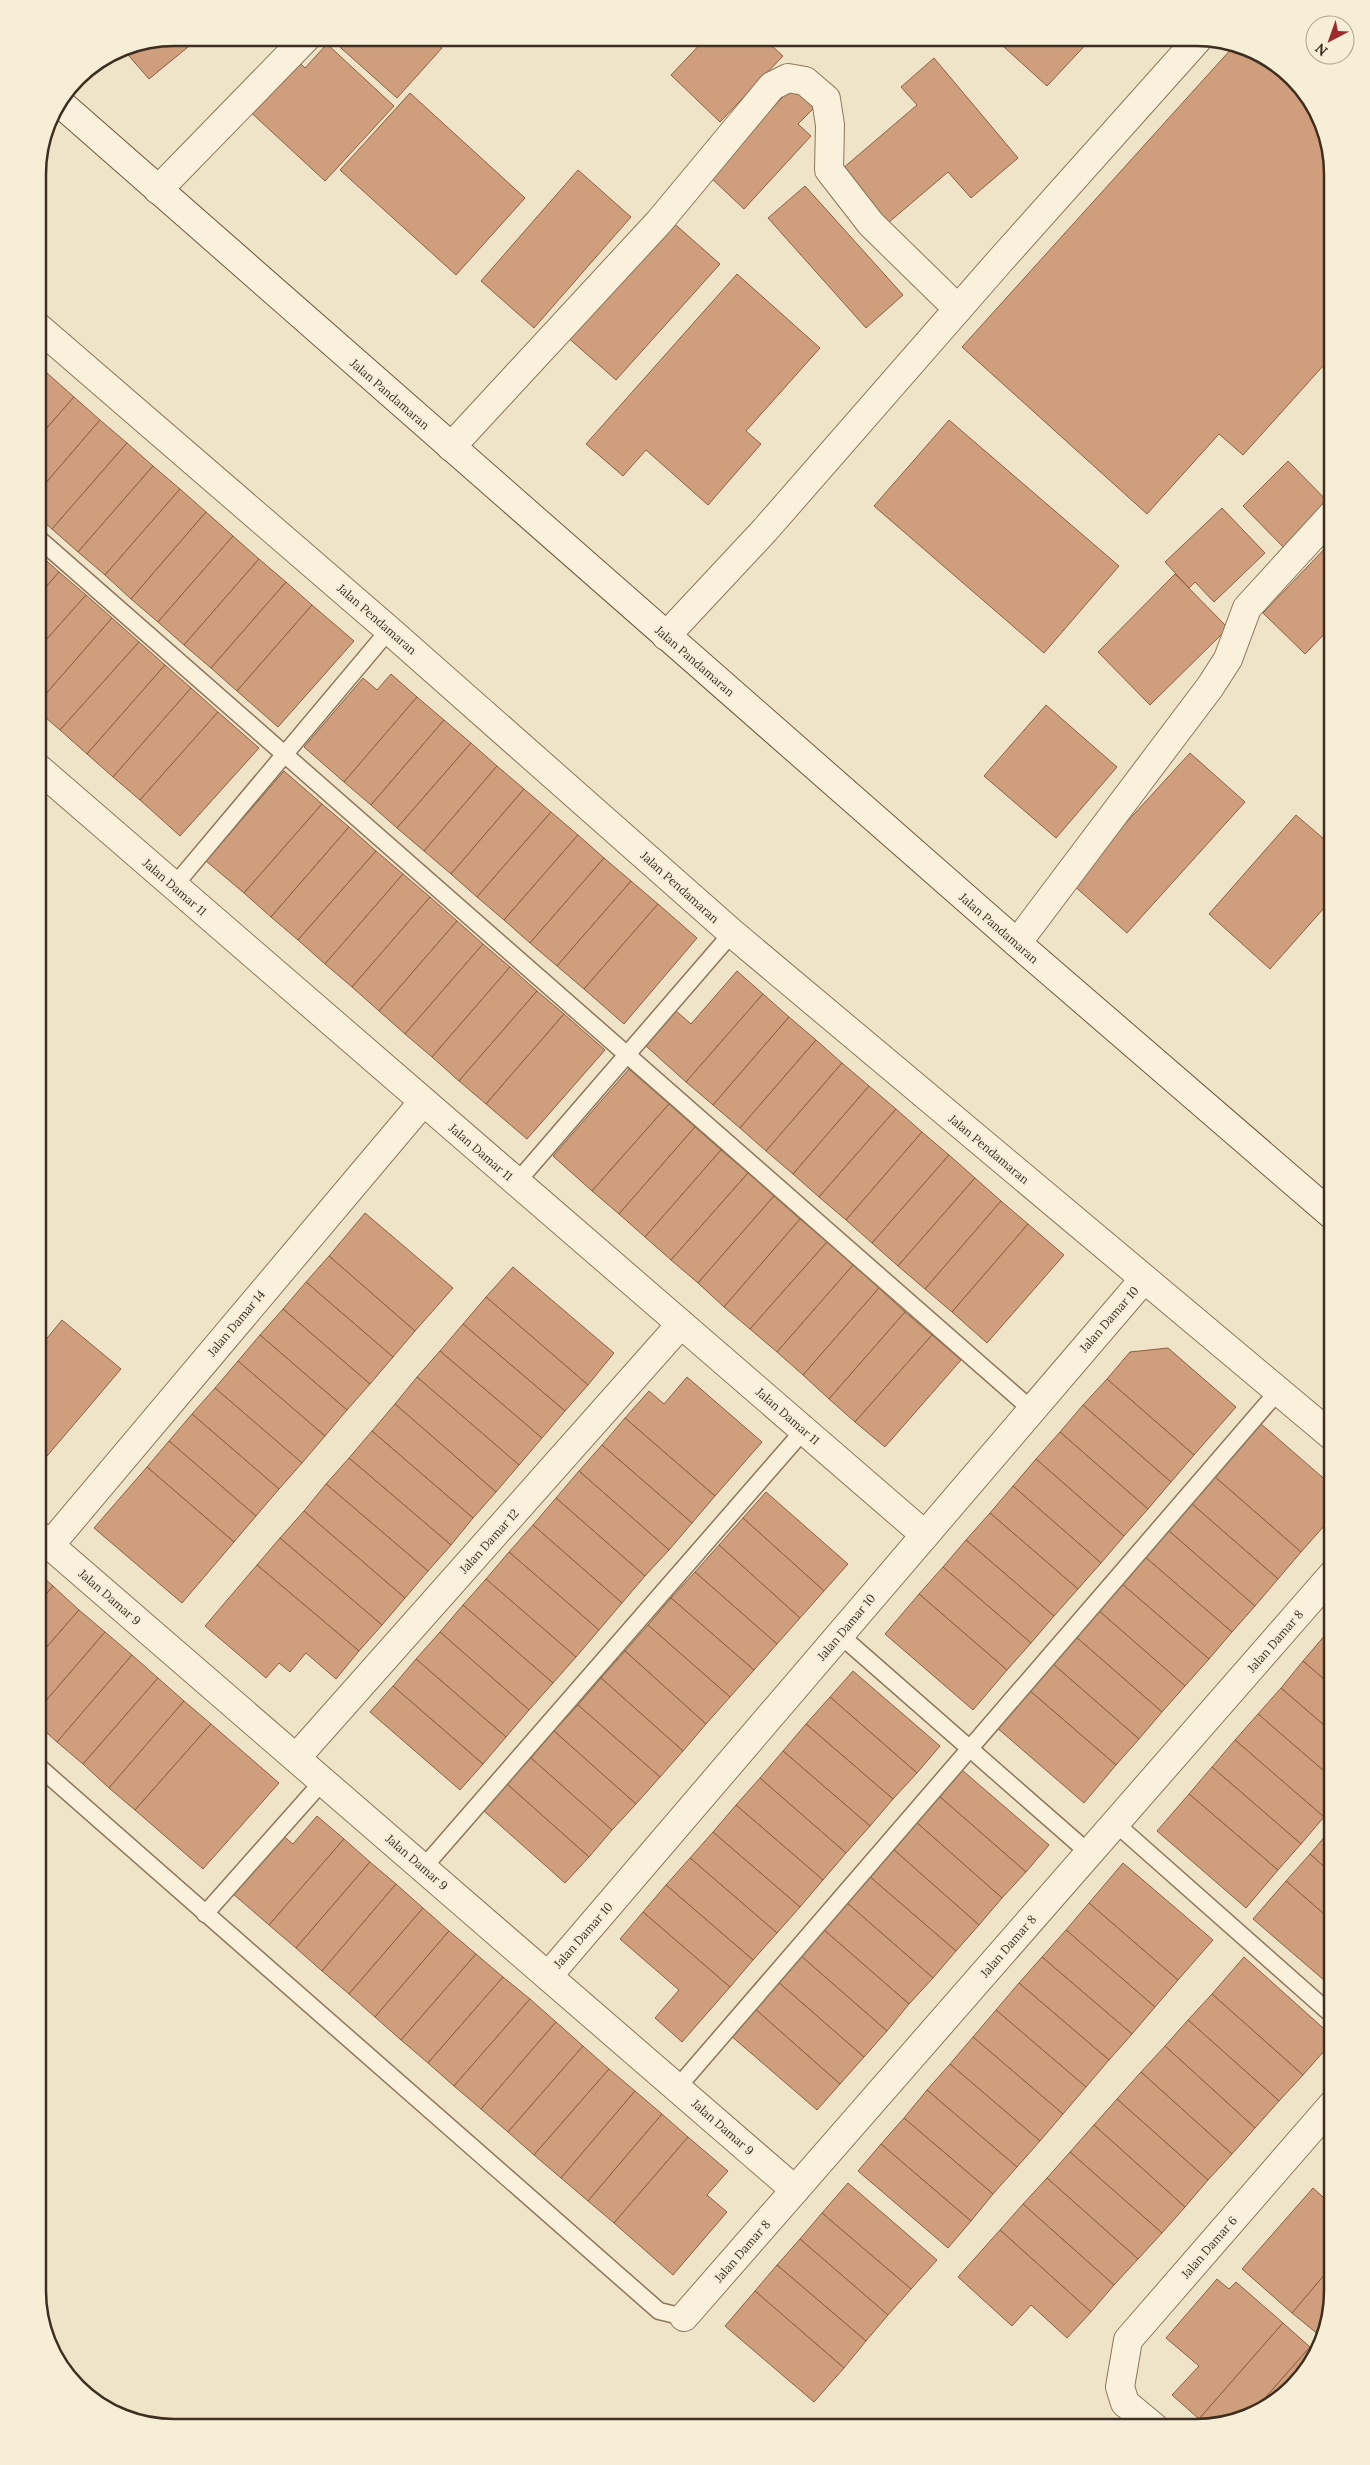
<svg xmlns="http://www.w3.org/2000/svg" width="1370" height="2465" font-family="Lora,serif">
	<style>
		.building { fill: #cf9f7d; stroke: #8d5f41 }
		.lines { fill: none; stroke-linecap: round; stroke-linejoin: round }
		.service-casing { stroke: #8d765c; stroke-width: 19 }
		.minor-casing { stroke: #8d765c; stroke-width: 30 }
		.secondary-casing { stroke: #6f573f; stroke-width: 30 }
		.service { stroke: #faf1dc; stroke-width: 16 }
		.minor { stroke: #faf1dc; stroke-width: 28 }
		.secondary { stroke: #faf1dc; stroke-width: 28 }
		.labels { text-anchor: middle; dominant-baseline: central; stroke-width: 4; stroke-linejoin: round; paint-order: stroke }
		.street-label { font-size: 12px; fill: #3d2e20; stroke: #f7eed8 }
		.rim { fill: none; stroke: #3d2e20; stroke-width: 2.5 }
	</style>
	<rect width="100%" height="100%" fill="#f0e4c8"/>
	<g class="building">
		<path d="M174 38H199L149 79 122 48Z"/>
		<path d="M333 38H430L442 48 397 98 332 40Z"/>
		<path d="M706 38H763L783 56 720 122 671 75Z"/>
		<path d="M796 38H814L806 46Z"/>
		<path d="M994 38H1092L1047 86Z"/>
		<path d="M327 44 394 106 325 181 245 107 293 56 305 68Z"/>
		<path d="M1233 47 1272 61 1319 114 1332 174V356L1243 455 1219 434 1147 514 962 347Z"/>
		<path d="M934 58 1018 158 971 198 948 172 888 223 842 169 917 105 901 87Z"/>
		<path d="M794 85 816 106 798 124 811 136 744 209 709 176Z"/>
		<path d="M410 93 525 198 456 275 340 170Z"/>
		<path d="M578 170 631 217 534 328 481 281Z"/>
		<path d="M805 186 903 295 866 328 768 218Z"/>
		<path d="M669 219 720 264 616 380 565 335Z"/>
		<path d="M737 274 820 348 746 431 761 444 708 505 646 450 623 476 586 444Z"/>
		<path d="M38 365 47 373 38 384Z"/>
		<path d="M47 373 74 397 38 438V384Z"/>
		<path d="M74 397 100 420 38 492V438Z"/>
		<path d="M100 420 127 443 52 529 38 517V492Z"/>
		<path d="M949 420 1119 566 1044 653 874 506Z"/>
		<path d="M127 443 153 466 78 552 52 529Z"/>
		<path d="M1288 461 1332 506 1287 551 1243 506Z"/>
		<path d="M153 466 180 489 105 575 78 552Z"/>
		<path d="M180 489 206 512 131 599 105 575Z"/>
		<path d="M1222 508 1265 553 1214 602 1195 582 1189 588 1165 562Z"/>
		<path d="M206 512 233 536 158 622 131 599Z"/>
		<path d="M233 536 259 559 184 645 158 622Z"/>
		<path d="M1332 541V626L1305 654 1263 613Z"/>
		<path d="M38 553 59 572 38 596Z"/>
		<path d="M259 559 286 582 211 668 184 645Z"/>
		<path d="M59 572 86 595 38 649V596Z"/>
		<path d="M1175 574 1228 628 1150 705 1098 652Z"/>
		<path d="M286 582 312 605 237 691 211 668Z"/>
		<path d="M86 595 112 618 38 703V649Z"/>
		<path d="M312 605 354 641 278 727 237 691Z"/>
		<path d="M112 618 139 642 60 730 38 711V703Z"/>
		<path d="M139 642 165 665 87 754 60 730Z"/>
		<path d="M165 665 191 688 113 777 87 754Z"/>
		<path d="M391 674 417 697 344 782 304 747 363 678 377 690Z"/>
		<path d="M191 688 218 712 140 800 113 777Z"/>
		<path d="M417 697 444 720 371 805 344 782Z"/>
		<path d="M1046 705 1117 767 1056 838 984 776Z"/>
		<path d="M218 712 259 748 180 836 140 800Z"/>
		<path d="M444 720 471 743 397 828 371 805Z"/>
		<path d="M471 743 497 766 424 851 397 828Z"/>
		<path d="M1190 753 1245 802 1127 933 1071 883Z"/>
		<path d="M497 766 524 789 451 874 424 851Z"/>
		<path d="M284 771 322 804 244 893 206 861Z"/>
		<path d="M524 789 551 812 477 897 451 874Z"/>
		<path d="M322 804 349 827 271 917 244 893Z"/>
		<path d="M551 812 578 835 504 920 477 897Z"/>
		<path d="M1296 815 1332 846V899L1270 969 1209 914Z"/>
		<path d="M349 827 376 851 298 940 271 917Z"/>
		<path d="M578 835 604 858 530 943 504 920Z"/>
		<path d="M376 851 403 874 325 964 298 940Z"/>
		<path d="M604 858 631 881 557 966 530 943Z"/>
		<path d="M403 874 430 897 352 987 325 964Z"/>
		<path d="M631 881 658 904 584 989 557 966Z"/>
		<path d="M430 897 457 921 379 1011 352 987Z"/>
		<path d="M658 904 697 938 624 1024 584 989Z"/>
		<path d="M457 921 483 944 405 1034 379 1011Z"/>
		<path d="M483 944 510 967 432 1057 405 1034Z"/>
		<path d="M510 967 537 991 459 1081 432 1057Z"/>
		<path d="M737 971 763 994 686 1082 646 1046 676 1011 691 1024Z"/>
		<path d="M537 991 564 1014 486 1104 459 1081Z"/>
		<path d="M763 994 789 1017 713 1105 686 1082Z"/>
		<path d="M564 1014 605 1050 527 1139 486 1104Z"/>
		<path d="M789 1017 816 1040 740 1128 713 1105Z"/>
		<path d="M816 1040 842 1063 766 1151 740 1128Z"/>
		<path d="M842 1063 869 1086 793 1174 766 1151Z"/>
		<path d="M629 1069 669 1104 592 1191 553 1156Z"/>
		<path d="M869 1086 896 1109 819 1197 793 1174Z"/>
		<path d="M669 1104 695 1127 619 1214 592 1191Z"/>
		<path d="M896 1109 922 1132 846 1220 819 1197Z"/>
		<path d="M695 1127 721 1150 645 1237 619 1214Z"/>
		<path d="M922 1132 949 1155 872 1243 846 1220Z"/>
		<path d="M721 1150 748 1173 671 1260 645 1237Z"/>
		<path d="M949 1155 975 1178 898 1266 872 1243Z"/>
		<path d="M748 1173 774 1196 698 1283 671 1260Z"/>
		<path d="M975 1178 1001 1201 925 1289 898 1266Z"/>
		<path d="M774 1196 800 1219 724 1307 698 1283Z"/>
		<path d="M1001 1201 1028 1224 952 1312 925 1289Z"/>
		<path d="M365 1213 453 1288 415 1331 329 1256Z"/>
		<path d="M800 1219 827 1242 750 1329 724 1307Z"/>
		<path d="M1028 1224 1064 1255 987 1343 952 1312Z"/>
		<path d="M827 1242 853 1265 777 1352 750 1329Z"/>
		<path d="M329 1256 415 1331 393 1357 306 1282Z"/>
		<path d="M853 1265 879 1288 803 1375 777 1352Z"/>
		<path d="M513 1267 614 1353 588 1385 486 1297Z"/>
		<path d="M306 1282 393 1357 370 1384 283 1309Z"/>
		<path d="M879 1288 905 1312 829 1399 803 1375Z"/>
		<path d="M486 1297 588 1385 565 1411 463 1324Z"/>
		<path d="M283 1309 370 1384 347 1410 260 1335Z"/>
		<path d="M905 1312 932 1335 855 1422 829 1399Z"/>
		<path d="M62 1320 121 1369 42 1462 38 1458V1349Z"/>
		<path d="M463 1324 565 1411 542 1438 440 1351Z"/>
		<path d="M260 1335 347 1410 325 1436 238 1361Z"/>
		<path d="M932 1335 961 1360 885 1447 855 1422Z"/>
		<path d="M1168 1348 1236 1407 1194 1455 1107 1379 1130 1352Z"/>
		<path d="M440 1351 542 1438 519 1465 417 1377Z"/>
		<path d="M238 1361 325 1436 302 1463 215 1388Z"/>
		<path d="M417 1377 519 1465 496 1492 395 1404Z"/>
		<path d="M687 1377 762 1442 715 1496 625 1418 649 1391 664 1404Z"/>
		<path d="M1107 1379 1194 1455 1171 1482 1083 1405Z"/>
		<path d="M215 1388 302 1463 279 1489 192 1414Z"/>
		<path d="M395 1404 496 1492 473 1518 372 1431Z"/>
		<path d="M1083 1405 1171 1482 1148 1509 1060 1432Z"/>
		<path d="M192 1414 279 1489 256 1516 169 1441Z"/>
		<path d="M625 1418 715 1496 692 1523 602 1445Z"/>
		<path d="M1260 1423 1329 1483 1332 1517 1301 1552 1214 1476Z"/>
		<path d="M372 1431 473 1518 451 1545 349 1458Z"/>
		<path d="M1060 1432 1148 1509 1124 1536 1036 1459Z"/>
		<path d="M169 1441 256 1516 234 1542 147 1467Z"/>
		<path d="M602 1445 692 1523 669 1550 579 1471Z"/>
		<path d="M349 1458 451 1545 428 1571 326 1484Z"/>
		<path d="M1036 1459 1124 1536 1101 1563 1013 1486Z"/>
		<path d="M147 1467 234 1542 182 1603 94 1528Z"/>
		<path d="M579 1471 669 1550 645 1576 556 1498Z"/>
		<path d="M1214 1476 1301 1552 1278 1579 1191 1503Z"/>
		<path d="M326 1484 428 1571 405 1598 304 1511Z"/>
		<path d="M1013 1486 1101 1563 1078 1589 990 1513Z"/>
		<path d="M766 1492 848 1564 824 1591 743 1518Z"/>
		<path d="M556 1498 645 1576 622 1603 533 1525Z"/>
		<path d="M1191 1503 1278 1579 1255 1606 1168 1530Z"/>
		<path d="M304 1511 405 1598 382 1625 280 1538Z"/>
		<path d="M990 1513 1078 1589 1054 1616 966 1540Z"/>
		<path d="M743 1518 824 1591 800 1618 719 1545Z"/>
		<path d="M533 1525 622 1603 599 1630 509 1552Z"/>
		<path d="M1168 1530 1255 1606 1232 1632 1144 1556Z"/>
		<path d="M280 1538 382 1625 359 1651 257 1565Z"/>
		<path d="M966 1540 1054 1616 1031 1643 943 1567Z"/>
		<path d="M719 1545 800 1618 777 1644 695 1572Z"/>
		<path d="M509 1552 599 1630 576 1657 486 1579Z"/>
		<path d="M1144 1556 1232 1632 1209 1659 1121 1583Z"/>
		<path d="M257 1565 359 1651 336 1679 306 1653 290 1672 279 1663 266 1678 205 1626Z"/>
		<path d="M943 1567 1031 1643 1007 1670 919 1594Z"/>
		<path d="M695 1572 777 1644 754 1670 671 1598Z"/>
		<path d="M38 1573 53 1586 38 1604Z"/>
		<path d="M486 1579 576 1657 553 1683 463 1605Z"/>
		<path d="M1121 1583 1209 1659 1185 1686 1098 1610Z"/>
		<path d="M53 1586 79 1610 38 1657V1604Z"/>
		<path d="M919 1594 1007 1670 973 1710 885 1634Z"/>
		<path d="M671 1598 754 1670 730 1697 648 1625Z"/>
		<path d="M463 1605 553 1683 529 1710 440 1632Z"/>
		<path d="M79 1610 105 1632 38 1710V1657Z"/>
		<path d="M1098 1610 1185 1686 1162 1712 1075 1636Z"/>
		<path d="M648 1625 730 1697 706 1724 625 1651Z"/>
		<path d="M105 1632 132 1655 57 1742 38 1725V1710Z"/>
		<path d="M440 1632 529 1710 506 1737 416 1659Z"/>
		<path d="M1326 1634 1332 1640V1686L1303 1661Z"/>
		<path d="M1075 1636 1162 1712 1139 1739 1052 1663Z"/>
		<path d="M625 1651 706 1724 683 1751 601 1678Z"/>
		<path d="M132 1655 158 1678 83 1764 57 1742Z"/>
		<path d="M416 1659 506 1737 483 1764 393 1686Z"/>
		<path d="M1303 1661 1332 1686V1732L1281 1688Z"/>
		<path d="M1052 1663 1139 1739 1116 1765 1029 1690Z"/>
		<path d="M853 1671 940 1746 917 1773 830 1697Z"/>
		<path d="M158 1678 184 1701 109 1788 83 1764Z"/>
		<path d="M601 1678 683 1751 660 1777 578 1705Z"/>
		<path d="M393 1686 483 1764 460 1790 370 1712Z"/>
		<path d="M1281 1688 1332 1732V1778L1258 1714Z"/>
		<path d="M1029 1690 1116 1765 1084 1803 996 1727Z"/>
		<path d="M830 1697 917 1773 893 1799 806 1724Z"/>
		<path d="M184 1701 211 1724 135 1810 109 1788Z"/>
		<path d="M578 1705 660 1777 636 1804 554 1731Z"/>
		<path d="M1258 1714 1332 1778V1807L1324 1817 1235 1740Z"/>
		<path d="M211 1724 279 1783 203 1869 135 1810Z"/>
		<path d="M806 1724 893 1799 870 1826 783 1751Z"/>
		<path d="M554 1731 636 1804 612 1830 531 1758Z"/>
		<path d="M1235 1740 1324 1817 1301 1844 1212 1767Z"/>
		<path d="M783 1751 870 1826 846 1853 760 1778Z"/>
		<path d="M531 1758 612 1830 589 1857 507 1784Z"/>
		<path d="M1212 1767 1301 1844 1278 1870 1189 1794Z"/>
		<path d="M962 1770 1049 1845 1026 1872 939 1796Z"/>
		<path d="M760 1778 846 1853 823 1880 736 1805Z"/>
		<path d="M507 1784 589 1857 565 1883 484 1811Z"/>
		<path d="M1189 1794 1278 1870 1246 1908 1157 1831Z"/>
		<path d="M939 1796 1026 1872 1002 1898 916 1822Z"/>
		<path d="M736 1805 823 1880 800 1907 713 1832Z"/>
		<path d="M317 1816 344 1839 269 1925 232 1893 282 1835 293 1844Z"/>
		<path d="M916 1822 1002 1898 979 1925 893 1849Z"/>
		<path d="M1332 1828V1874L1310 1854Z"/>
		<path d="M713 1832 800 1907 777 1933 690 1858Z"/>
		<path d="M344 1839 370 1862 296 1948 269 1925Z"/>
		<path d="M893 1849 979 1925 956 1951 869 1876Z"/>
		<path d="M1310 1854 1332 1874V1921L1286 1881Z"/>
		<path d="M690 1858 777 1933 753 1960 666 1885Z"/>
		<path d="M370 1862 396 1884 322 1971 296 1948Z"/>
		<path d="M1123 1863 1213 1940 1178 1980 1089 1903Z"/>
		<path d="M869 1876 956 1951 933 1978 846 1902Z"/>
		<path d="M1286 1881 1332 1921V1987L1253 1919Z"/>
		<path d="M396 1884 423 1908 349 1994 322 1971Z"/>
		<path d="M666 1885 753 1960 730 1987 643 1912Z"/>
		<path d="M846 1902 933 1978 909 2004 823 1929Z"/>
		<path d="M1089 1903 1178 1980 1155 2007 1066 1930Z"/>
		<path d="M423 1908 449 1931 375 2017 349 1994Z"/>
		<path d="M643 1912 730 1987 682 2042 655 2018 679 1990 620 1939Z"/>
		<path d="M823 1929 909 2004 887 2031 800 1955Z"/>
		<path d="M1066 1930 1155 2007 1132 2034 1042 1957Z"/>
		<path d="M449 1931 476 1954 401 2040 375 2017Z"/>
		<path d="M476 1954 503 1977 428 2063 401 2040Z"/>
		<path d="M800 1955 887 2031 864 2057 777 1981Z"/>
		<path d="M1042 1957 1132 2034 1109 2060 1019 1983Z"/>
		<path d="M1244 1957 1332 2036V2042L1303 2075 1212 1994Z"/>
		<path d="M503 1977 530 1999 454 2086 428 2063Z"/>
		<path d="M777 1981 864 2057 840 2084 754 2008Z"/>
		<path d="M1019 1983 1109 2060 1086 2087 996 2010Z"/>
		<path d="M1212 1994 1303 2075 1279 2101 1188 2020Z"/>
		<path d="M530 1999 556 2022 481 2109 454 2086Z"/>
		<path d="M754 2008 840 2084 817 2110 730 2035Z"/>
		<path d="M996 2010 1086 2087 1063 2114 973 2037Z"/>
		<path d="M1188 2020 1279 2101 1255 2128 1165 2046Z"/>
		<path d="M556 2022 583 2046 508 2132 481 2109Z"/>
		<path d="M973 2037 1063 2114 1040 2141 950 2064Z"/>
		<path d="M583 2046 609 2069 534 2155 508 2132Z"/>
		<path d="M1165 2046 1255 2128 1232 2154 1141 2072Z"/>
		<path d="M950 2064 1040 2141 1017 2167 927 2090Z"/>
		<path d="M609 2069 635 2091 561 2178 534 2155Z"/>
		<path d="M1141 2072 1232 2154 1208 2180 1117 2099Z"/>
		<path d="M927 2090 1017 2167 993 2194 904 2118Z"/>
		<path d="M635 2091 662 2114 588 2201 561 2178Z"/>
		<path d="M1117 2099 1208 2180 1185 2207 1094 2125Z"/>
		<path d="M662 2114 688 2137 614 2223 588 2201Z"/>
		<path d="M904 2118 993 2194 971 2221 881 2144Z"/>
		<path d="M1094 2125 1185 2207 1162 2233 1070 2152Z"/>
		<path d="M688 2137 728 2171 707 2195 727 2212 673 2275 614 2223Z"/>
		<path d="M881 2144 971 2221 948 2248 858 2171Z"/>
		<path d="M1070 2152 1162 2233 1138 2259 1047 2178Z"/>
		<path d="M1047 2178 1138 2259 1114 2285 1023 2204Z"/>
		<path d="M848 2183 937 2260 911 2289 822 2213Z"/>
		<path d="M1313 2188 1332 2205V2266L1292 2313 1242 2269Z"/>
		<path d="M1023 2204 1114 2285 1091 2312 1000 2230Z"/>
		<path d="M822 2213 911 2289 888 2315 800 2239Z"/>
		<path d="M1000 2230 1091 2312 1067 2338 1031 2305 1012 2326 958 2277Z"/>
		<path d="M800 2239 888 2315 866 2341 777 2265Z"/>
		<path d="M777 2265 866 2341 844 2368 755 2291Z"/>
		<path d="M1332 2266V2291L1319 2335 1292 2313Z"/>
		<path d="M1217 2279 1229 2289 1236 2282 1283 2323 1199 2419 1172 2395 1199 2366 1166 2338Z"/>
		<path d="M755 2291 844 2368 814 2402 725 2326Z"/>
		<path d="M1283 2323 1310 2347 1250 2415 1206 2425 1199 2419Z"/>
		<path d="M1310 2347 1314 2351 1310 2367 1256 2414 1250 2415Z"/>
	</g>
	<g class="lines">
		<defs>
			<g id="service">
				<path d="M38 538 1032 1410"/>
				<path d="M174 886 389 630"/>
				<path d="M517 1182 732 933"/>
				<path d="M840 1635 1089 1853"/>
				<path d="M38 1766 659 2311 684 2317"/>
				<path d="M1115 1823 1332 2015"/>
				<path d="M423 1868 804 1430"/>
				<path d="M205 1914 323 1781"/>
				<path d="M677 2088 1279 1390"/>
			</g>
			<g id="minor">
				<path d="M158 190 306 38"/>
				<path d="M38 327 389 630 732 933 1332 1436"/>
				<path d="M451 447 659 222 772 86 788 78 805 81 826 99 830 125 829 170 871 224 958 309"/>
				<path d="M666 636 765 530 999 262 1199 38"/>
				<path d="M38 768 925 1535"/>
				<path d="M1017 943 1210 687 1228 659 1247 608 1332 515"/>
				<path d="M38 1535 795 2190"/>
				<path d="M50 1545 423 1102"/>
				<path d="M296 1758 681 1324"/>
				<path d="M548 1976 1144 1279"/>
				<path d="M684 2317 1332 1575"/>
				<path d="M1154 2427 1125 2403 1120 2387 1128 2340 1332 2105"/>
			</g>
			<path id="secondary" d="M60 103 1017 943 1332 1215"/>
		</defs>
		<use href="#service" class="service-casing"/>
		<use href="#minor" class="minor-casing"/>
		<use href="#secondary" class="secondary-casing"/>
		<use href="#service" class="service"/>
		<use href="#minor" class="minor"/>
		<use href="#secondary" class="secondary"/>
	</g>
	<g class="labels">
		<g class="street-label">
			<text transform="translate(390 394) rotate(41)">Jalan Pandamaran</text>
			<text transform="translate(377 619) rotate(41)">Jalan Pendamaran</text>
			<text transform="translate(695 661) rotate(41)">Jalan Pandamaran</text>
			<text transform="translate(175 887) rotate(41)">Jalan Damar 11</text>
			<text transform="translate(680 887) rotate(42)">Jalan Pendamaran</text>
			<text transform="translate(999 928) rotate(41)">Jalan Pandamaran</text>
			<text transform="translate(989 1149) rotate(40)">Jalan Pendamaran</text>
			<text transform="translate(481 1152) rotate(41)">Jalan Damar 11</text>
			<text transform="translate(1109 1319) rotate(-49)">Jalan Damar 10</text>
			<text transform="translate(236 1323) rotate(-50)">Jalan Damar 14</text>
			<text transform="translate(788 1416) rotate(41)">Jalan Damar 11</text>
			<text transform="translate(489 1541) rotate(-48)">Jalan Damar 12</text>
			<text transform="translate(110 1597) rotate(41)">Jalan Damar 9</text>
			<text transform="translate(846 1627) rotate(-50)">Jalan Damar 10</text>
			<text transform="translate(1275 1641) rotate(-49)">Jalan Damar 8</text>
			<text transform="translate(417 1862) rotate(41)">Jalan Damar 9</text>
			<text transform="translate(583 1935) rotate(-49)">Jalan Damar 10</text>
			<text transform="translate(1008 1946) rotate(-49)">Jalan Damar 8</text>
			<text transform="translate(723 2127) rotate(41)">Jalan Damar 9</text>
			<text transform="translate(1209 2247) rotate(-49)">Jalan Damar 6</text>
			<text transform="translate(742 2251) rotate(-49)">Jalan Damar 8</text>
		</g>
	</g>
	<path d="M0 0H1370V2465H0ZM174 46H1196A128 128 0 0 1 1324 174V2291A128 128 0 0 1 1196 2419H174A128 128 0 0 1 46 2291V174A128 128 0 0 1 174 46Z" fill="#f7eed8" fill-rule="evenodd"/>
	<path class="rim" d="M174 46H1196A128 128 0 0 1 1324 174V2291A128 128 0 0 1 1196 2419H174A128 128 0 0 1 46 2291V174A128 128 0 0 1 174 46Z"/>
	<g transform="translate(1330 40) rotate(221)"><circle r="24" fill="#f7eed8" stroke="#ada18e"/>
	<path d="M0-4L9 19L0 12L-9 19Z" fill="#9e2a2b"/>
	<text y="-8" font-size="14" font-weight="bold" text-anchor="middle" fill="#3d2e20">N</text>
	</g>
</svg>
